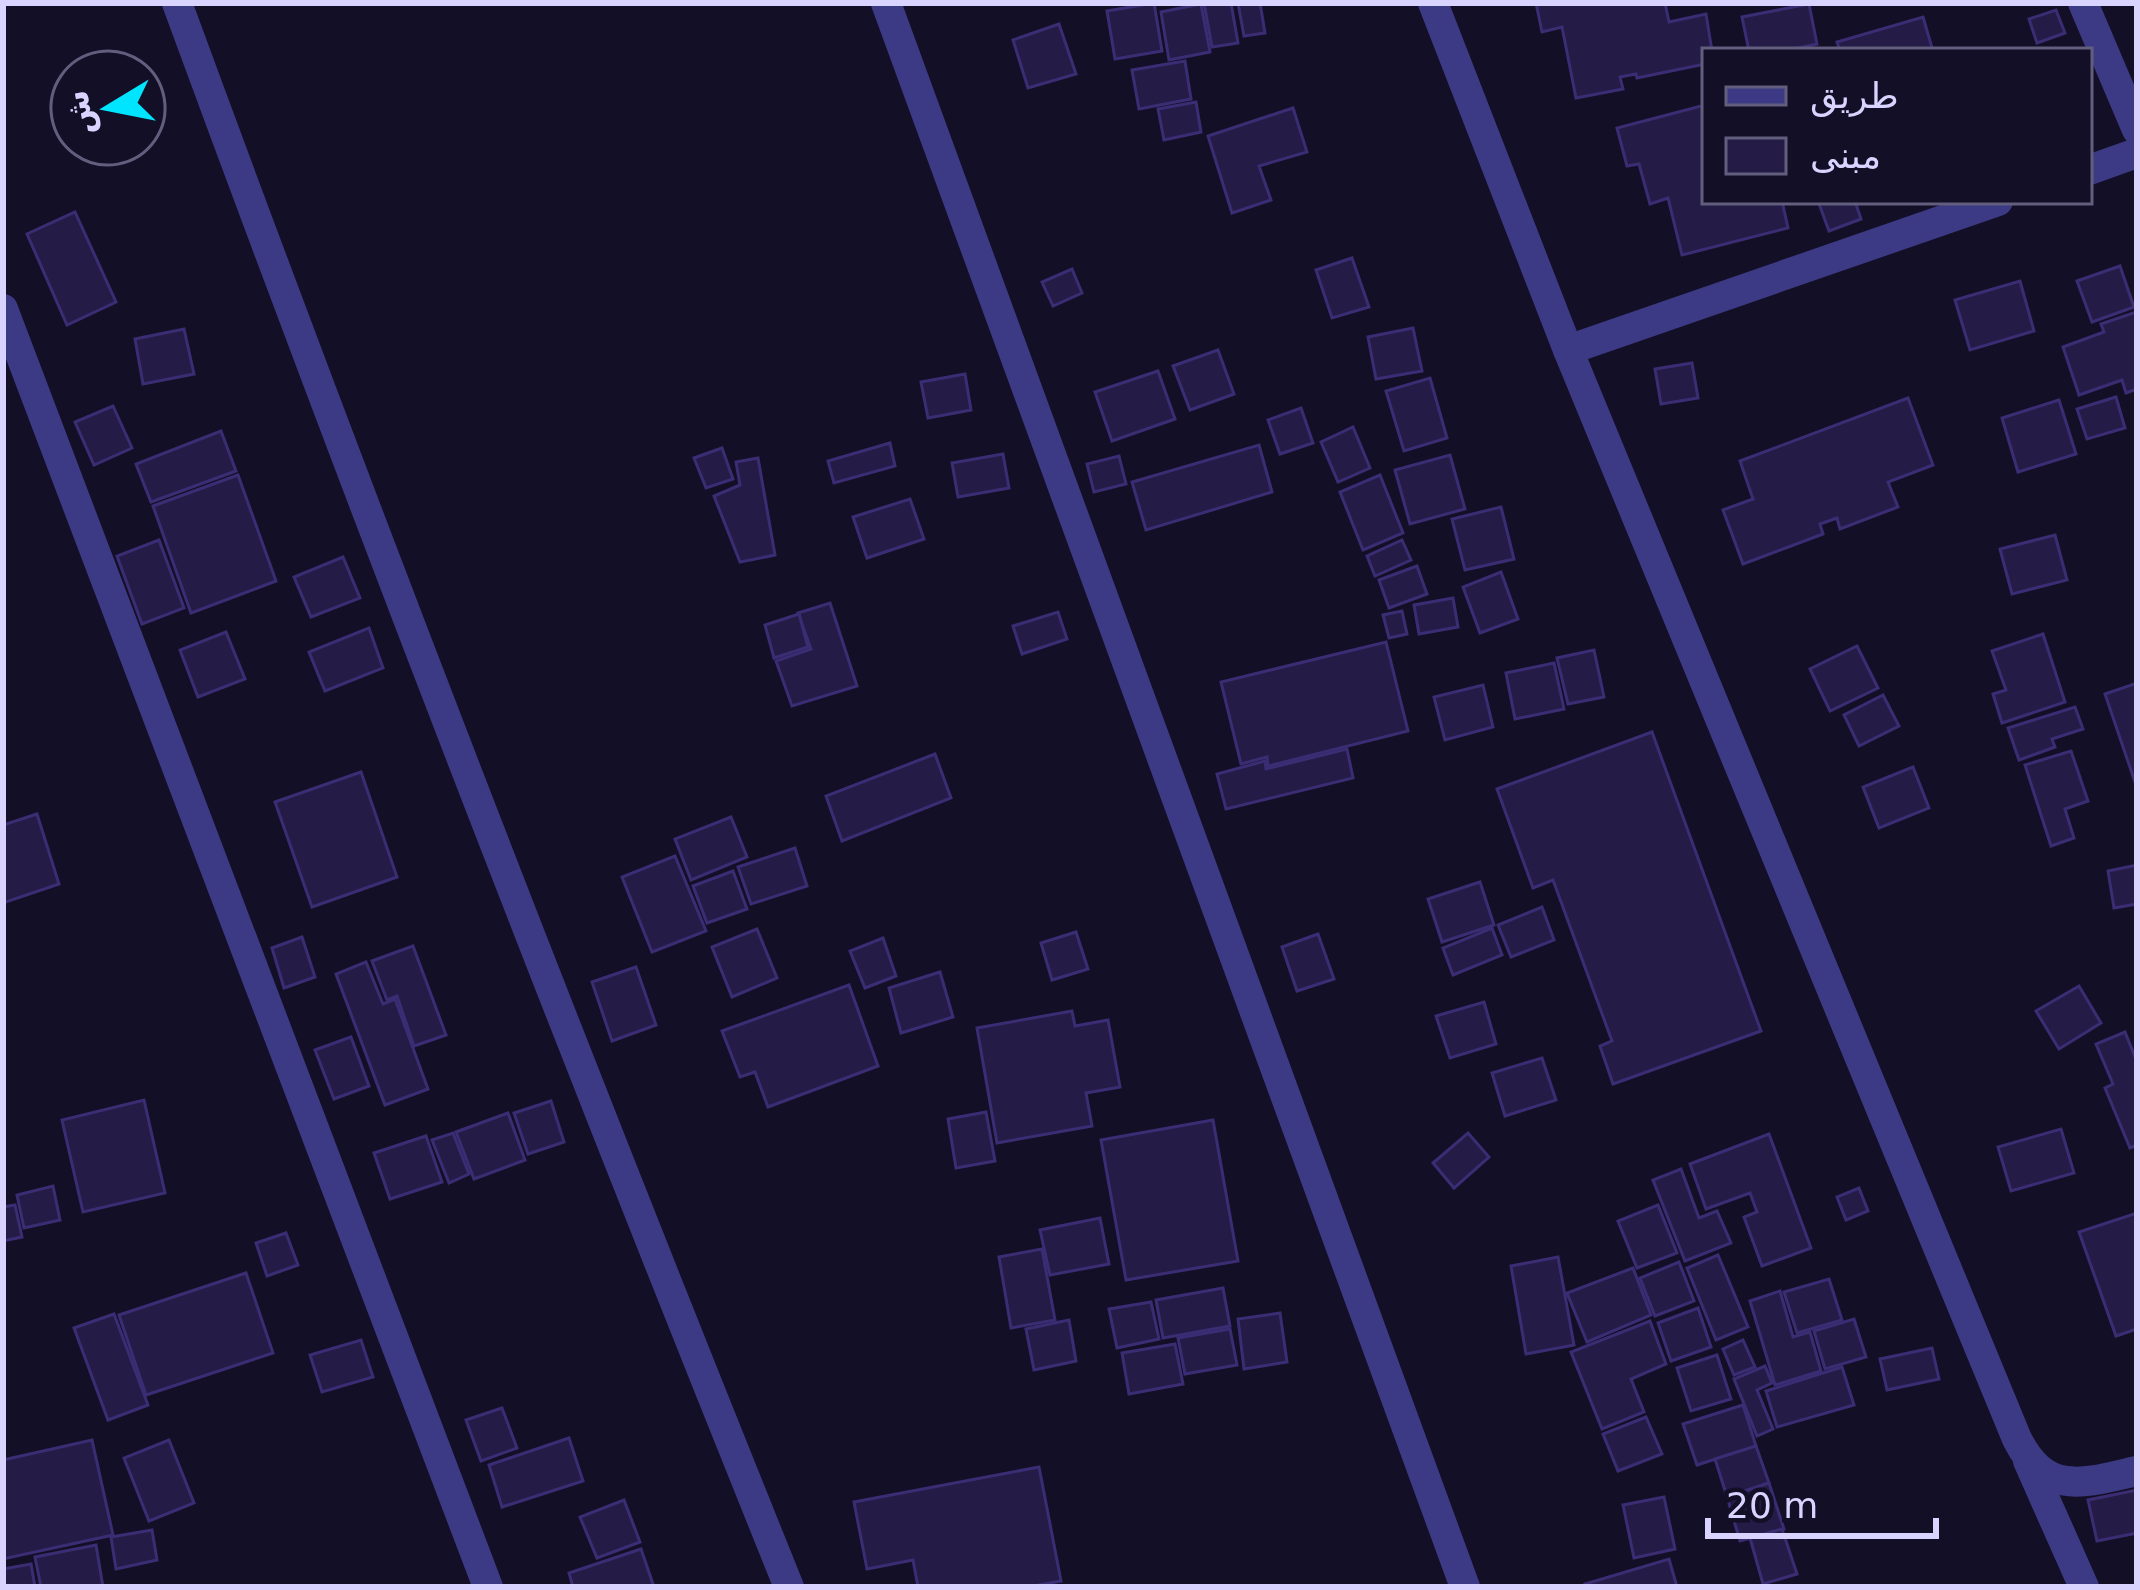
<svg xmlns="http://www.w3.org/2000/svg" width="2140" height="1590" font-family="'DejaVu Sans',Cairo,sans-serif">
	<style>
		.building { fill: #241b47; stroke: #3b2d73; stroke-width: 3 }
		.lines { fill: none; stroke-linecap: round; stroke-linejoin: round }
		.minor { stroke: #3d3a85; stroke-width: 30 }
	</style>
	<rect width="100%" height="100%" fill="#130f26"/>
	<g class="building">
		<path d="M1154 3 1162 51 1115 59 1107 11Z"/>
		<path d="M1204 3H1231L1238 43 1212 47Z"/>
		<path d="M1238 3H1260L1265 33 1244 36Z"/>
		<path d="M1536 3H1665L1669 22 1706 14 1712 51H1705V64L1637 78 1636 74 1620 77 1623 89 1576 98 1562 27 1542 32Z"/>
		<path d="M1201 4 1210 52 1169 60 1161 12Z"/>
		<path d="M1809 4 1817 44 1784 51H1749L1742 17Z"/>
		<path d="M2056 10 2065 33 2037 43 2029 19Z"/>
		<path d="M1923 17 1933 51H1840L1837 42Z"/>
		<path d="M1059 24 1076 74 1028 88 1013 40Z"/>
		<path d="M1185 61 1191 99 1139 109 1132 70Z"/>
		<path d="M1196 102 1201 132 1164 140 1158 109Z"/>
		<path d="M1705 105V201H1782L1788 228 1682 255 1668 198 1650 204 1639 164 1627 166 1617 128Z"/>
		<path d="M1293 108 1307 152 1259 166 1271 200 1232 213 1208 136Z"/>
		<path d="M1818 201H1855L1861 219 1829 231Z"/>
		<path d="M75 212 116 302 67 325 27 234Z"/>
		<path d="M1352 258 1369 307 1332 318 1316 270Z"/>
		<path d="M2120 266 2134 307 2092 322 2077 281Z"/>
		<path d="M1072 269 1082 293 1053 306 1042 282Z"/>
		<path d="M2020 281 2034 331 1970 350 1955 300Z"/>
		<path d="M2136 312 2137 389 2126 393 2122 380 2079 395 2063 347 2104 332 2101 324Z"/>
		<path d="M1413 328 1422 371 1376 379 1368 337Z"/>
		<path d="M184 329 194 374 143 384 135 339Z"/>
		<path d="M1218 350 1234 394 1190 410 1173 366Z"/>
		<path d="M1692 363 1698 398 1661 404 1655 369Z"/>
		<path d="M1158 371 1175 419 1112 441 1095 392Z"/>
		<path d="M965 374 971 410 928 418 921 382Z"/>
		<path d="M1430 378 1447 438 1404 451 1386 391Z"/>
		<path d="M2116 397 2125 428 2087 439 2077 409Z"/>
		<path d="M1908 398 1933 465 1888 482 1898 507 1840 529 1837 518 1820 524 1823 534 1743 564 1723 510 1753 499 1740 461Z"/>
		<path d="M2059 400 2076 454 2018 472 2002 418Z"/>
		<path d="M113 406 132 448 94 465 75 422Z"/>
		<path d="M1301 408 1313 443 1280 454 1268 420Z"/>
		<path d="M1353 427 1370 468 1338 482 1321 442Z"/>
		<path d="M221 431 236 471 151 502 136 464Z"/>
		<path d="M890 443 895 466 834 483 828 461Z"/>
		<path d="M1259 445 1272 492 1146 530 1132 482Z"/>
		<path d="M722 448 733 479 706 488 694 458Z"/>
		<path d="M1003 454 1009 488 958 497 952 463Z"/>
		<path d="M1450 455 1465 509 1410 524 1395 470Z"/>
		<path d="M1119 456 1126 484 1094 492 1087 464Z"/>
		<path d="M758 458 775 555 740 562 714 496 740 485 736 462Z"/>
		<path d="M238 475 276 581 191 613 153 506Z"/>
		<path d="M1380 475 1403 533 1363 550 1340 492Z"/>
		<path d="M910 499 924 539 867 558 853 517Z"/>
		<path d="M1501 507 1514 559 1465 570 1452 519Z"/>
		<path d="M2055 535 2067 580 2012 594 2000 549Z"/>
		<path d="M159 540 184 608 142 624 117 556Z"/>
		<path d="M1402 540 1411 560 1375 576 1367 556Z"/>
		<path d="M343 557 360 598 311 617 294 577Z"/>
		<path d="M1417 566 1427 594 1389 608 1379 580Z"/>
		<path d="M1501 572 1518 619 1480 633 1463 587Z"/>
		<path d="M1453 598 1458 627 1419 634 1414 605Z"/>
		<path d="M830 603 857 686 792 706 776 661 811 649 798 613Z"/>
		<path d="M1402 611 1407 634 1389 638 1383 615Z"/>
		<path d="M1058 612 1067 639 1022 654 1013 626Z"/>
		<path d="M799 614 808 647 774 658 765 625Z"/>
		<path d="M369 628 383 668 325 691 309 652Z"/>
		<path d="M226 632 245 679 198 697 180 650Z"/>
		<path d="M2043 634 2065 702 2002 723 1993 694 2006 690 1992 651Z"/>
		<path d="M1386 642 1408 731 1268 766 1267 757 1241 764 1221 682Z"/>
		<path d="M1857 646 1878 688 1830 711 1810 669Z"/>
		<path d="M1594 650 1604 697 1568 704 1557 658Z"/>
		<path d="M1554 663 1564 709 1515 719 1506 673Z"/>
		<path d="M2137 683V785H2136L2105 694Z"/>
		<path d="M1483 685 1493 727 1445 740 1434 697Z"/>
		<path d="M1883 695 1899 726 1859 746 1844 715Z"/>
		<path d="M2075 707 2083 729 2052 739 2055 747 2019 760 2008 728Z"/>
		<path d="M1652 732 1761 1031 1613 1084 1600 1046 1612 1041 1553 880 1533 888 1497 789Z"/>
		<path d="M1347 749 1353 778 1226 809 1217 774 1265 761 1266 769Z"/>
		<path d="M2071 751 2088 801 2065 809 2074 838 2051 846 2025 765Z"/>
		<path d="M935 754 951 798 842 841 826 796Z"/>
		<path d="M1913 767 1929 808 1879 828 1863 787Z"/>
		<path d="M361 772 397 877 312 907 275 802Z"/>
		<path d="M37 814 59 884 3 903V825Z"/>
		<path d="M731 817 747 857 691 880 675 839Z"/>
		<path d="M795 848 807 886 751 904 738 867Z"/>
		<path d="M675 856 706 931 652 952 622 877Z"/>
		<path d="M2137 865V904L2114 908 2108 871Z"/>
		<path d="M733 871 747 909 707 923 693 886Z"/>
		<path d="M1480 882 1494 925 1442 942 1428 899Z"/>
		<path d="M1542 907 1554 940 1511 957 1498 925Z"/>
		<path d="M1492 928 1502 955 1453 975 1443 948Z"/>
		<path d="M757 929 777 978 732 997 712 947Z"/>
		<path d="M1076 932 1088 969 1052 980 1041 943Z"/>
		<path d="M1318 934 1334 979 1297 991 1282 947Z"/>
		<path d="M302 937 315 977 284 988 272 948Z"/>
		<path d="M883 938 896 976 865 988 850 951Z"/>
		<path d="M413 946 446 1035 414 1046 397 996 387 1000 372 961Z"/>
		<path d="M366 962 383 1004 395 999 428 1089 385 1105 336 974Z"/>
		<path d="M636 967 656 1025 612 1041 592 982Z"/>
		<path d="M940 972 953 1017 901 1033 889 988Z"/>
		<path d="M849 985 878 1066 768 1107 755 1072 740 1077 722 1031Z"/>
		<path d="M2079 986 2101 1023 2059 1049 2036 1011Z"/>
		<path d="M1484 1002 1496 1044 1450 1058 1436 1016Z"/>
		<path d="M1072 1011 1075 1026 1108 1020 1120 1087 1086 1093 1092 1126 997 1143 977 1028Z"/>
		<path d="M2125 1032 2137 1062V1145L2130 1148 2105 1088 2113 1084 2096 1044Z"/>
		<path d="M351 1037 369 1086 334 1099 315 1050Z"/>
		<path d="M1542 1058 1556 1100 1505 1116 1492 1073Z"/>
		<path d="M144 1100 165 1193 83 1212 62 1120Z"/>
		<path d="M551 1101 564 1142 528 1154 514 1113Z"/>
		<path d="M986 1112 995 1161 956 1168 948 1119Z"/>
		<path d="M508 1113 525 1160 474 1179 456 1132Z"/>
		<path d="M1213 1120 1238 1261 1126 1280 1101 1140Z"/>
		<path d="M2061 1129 2074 1173 2011 1191 1998 1147Z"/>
		<path d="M453 1133 469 1174 449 1183 432 1140Z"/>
		<path d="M1468 1133 1489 1157 1454 1188 1433 1163Z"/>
		<path d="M1769 1134 1811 1248 1762 1266 1744 1217 1757 1212 1750 1193 1706 1209 1690 1164Z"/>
		<path d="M426 1136 442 1182 390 1199 374 1153Z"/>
		<path d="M1681 1169 1699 1218 1717 1211 1731 1243 1685 1261 1653 1180Z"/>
		<path d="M53 1186 60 1220 24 1228 17 1195Z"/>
		<path d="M1859 1188 1868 1211 1846 1220 1837 1197Z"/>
		<path d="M15 1205 22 1237 3 1241V1207Z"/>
		<path d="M1658 1205 1677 1253 1637 1268 1618 1221Z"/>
		<path d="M2137 1213V1329L2116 1336 2079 1232Z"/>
		<path d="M1100 1218 1109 1264 1050 1275 1040 1230Z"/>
		<path d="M286 1233 298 1265 267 1276 256 1243Z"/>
		<path d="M1042 1249 1055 1320 1011 1328 999 1257Z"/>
		<path d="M1718 1255 1748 1327 1716 1340 1687 1268Z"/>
		<path d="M1558 1257 1574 1345 1526 1354 1511 1266Z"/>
		<path d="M1679 1262 1694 1301 1655 1316 1640 1278Z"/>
		<path d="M1633 1268 1651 1315 1587 1342 1567 1293Z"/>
		<path d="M246 1273 273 1353 146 1395 119 1315Z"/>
		<path d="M1829 1279 1842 1320 1797 1333 1784 1292Z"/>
		<path d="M1223 1288 1230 1326 1163 1338 1156 1300Z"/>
		<path d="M1780 1291 1793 1337 1810 1332 1821 1371 1775 1385 1750 1301Z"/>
		<path d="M1151 1302 1159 1339 1117 1348 1109 1309Z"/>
		<path d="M1698 1308 1711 1347 1671 1361 1658 1323Z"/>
		<path d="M1280 1313 1287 1362 1244 1369 1238 1319Z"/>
		<path d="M114 1314 148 1405 108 1420 74 1328Z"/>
		<path d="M1854 1319 1866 1357 1825 1369 1814 1331Z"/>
		<path d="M1069 1320 1076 1361 1034 1370 1026 1329Z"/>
		<path d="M1650 1321 1666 1364 1631 1379 1644 1412 1602 1429 1571 1352Z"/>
		<path d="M1230 1329 1237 1365 1185 1374 1178 1338Z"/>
		<path d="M361 1340 373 1377 322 1392 310 1355Z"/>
		<path d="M1743 1340 1755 1367 1734 1375 1723 1349Z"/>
		<path d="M1175 1344 1183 1384 1129 1394 1122 1353Z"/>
		<path d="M1932 1348 1939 1379 1887 1390 1880 1359Z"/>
		<path d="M1717 1355 1731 1399 1691 1411 1677 1368Z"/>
		<path d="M1765 1366 1772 1383 1757 1390 1773 1429 1757 1436 1734 1379Z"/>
		<path d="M1842 1367 1854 1405 1777 1427 1766 1391Z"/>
		<path d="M1743 1405 1756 1446 1697 1465 1683 1424Z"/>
		<path d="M502 1408 517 1448 481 1461 466 1420Z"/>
		<path d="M1646 1417 1662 1454 1618 1471 1603 1434Z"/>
		<path d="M569 1438 583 1481 502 1507 489 1465Z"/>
		<path d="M92 1440 113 1535 3 1559V1460Z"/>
		<path d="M169 1440 194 1503 149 1521 124 1458Z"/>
		<path d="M1756 1446 1769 1483 1727 1497 1715 1459Z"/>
		<path d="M1039 1467 1061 1581 1028 1587H918L913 1560 867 1569 854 1502Z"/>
		<path d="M1769 1483 1784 1529 1740 1541 1727 1497Z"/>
		<path d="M2137 1490V1533L2097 1541 2088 1500Z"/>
		<path d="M1664 1497 1675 1549 1634 1558 1623 1505Z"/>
		<path d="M624 1500 640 1542 597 1558 580 1517Z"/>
		<path d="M1782 1529 1797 1574 1763 1584 1750 1538Z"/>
		<path d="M152 1530 157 1560 116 1569 111 1537Z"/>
		<path d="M96 1545 103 1587H41L35 1557Z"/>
		<path d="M641 1549 654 1587H573L569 1573Z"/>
		<path d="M1669 1559 1677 1587H1586L1585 1584Z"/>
		<path d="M31 1564 35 1587H3V1569Z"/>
	</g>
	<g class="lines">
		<g class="minor">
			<path d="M177 3C372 534 577 1062 789 1587"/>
			<path d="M886 3 1465 1587"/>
			<path d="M1433 3 1568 350 2017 1439C2046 1497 2084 1483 2137 1471"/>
			<path d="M2083 3 2137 130"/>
			<path d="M2089 170 2137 153"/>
			<path d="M3 309 488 1587"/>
			<path d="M1568 350 1998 201"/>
			<path d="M2028 1461 2084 1587"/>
		</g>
	</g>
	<rect width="2140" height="1590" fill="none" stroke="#d9d4ff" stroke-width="12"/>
	<rect x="1702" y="48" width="390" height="156" fill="#130f26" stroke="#625e7d" stroke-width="3"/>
	<rect x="1726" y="87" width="60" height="18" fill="#3d3a85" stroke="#625e7d" stroke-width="3"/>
	<text x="1810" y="108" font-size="36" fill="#d9d4ff">طريق</text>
	<rect x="1726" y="138" width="60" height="36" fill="#241b47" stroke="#625e7d" stroke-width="3"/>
	<text x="1810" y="168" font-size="36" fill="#d9d4ff">مبنى</text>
	<g transform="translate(108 108) rotate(260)"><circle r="57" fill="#130f26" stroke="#625e7d" stroke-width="3"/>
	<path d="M0-9L21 45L0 30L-21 45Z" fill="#00e5ff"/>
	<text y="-18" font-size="33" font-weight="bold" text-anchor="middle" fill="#d9d4ff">ش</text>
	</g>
	<path d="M1708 1518v18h228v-18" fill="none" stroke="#d9d4ff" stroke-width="6"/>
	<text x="1726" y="1518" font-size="36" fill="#d9d4ff" stroke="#130f26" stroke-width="9" paint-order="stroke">20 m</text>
</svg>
